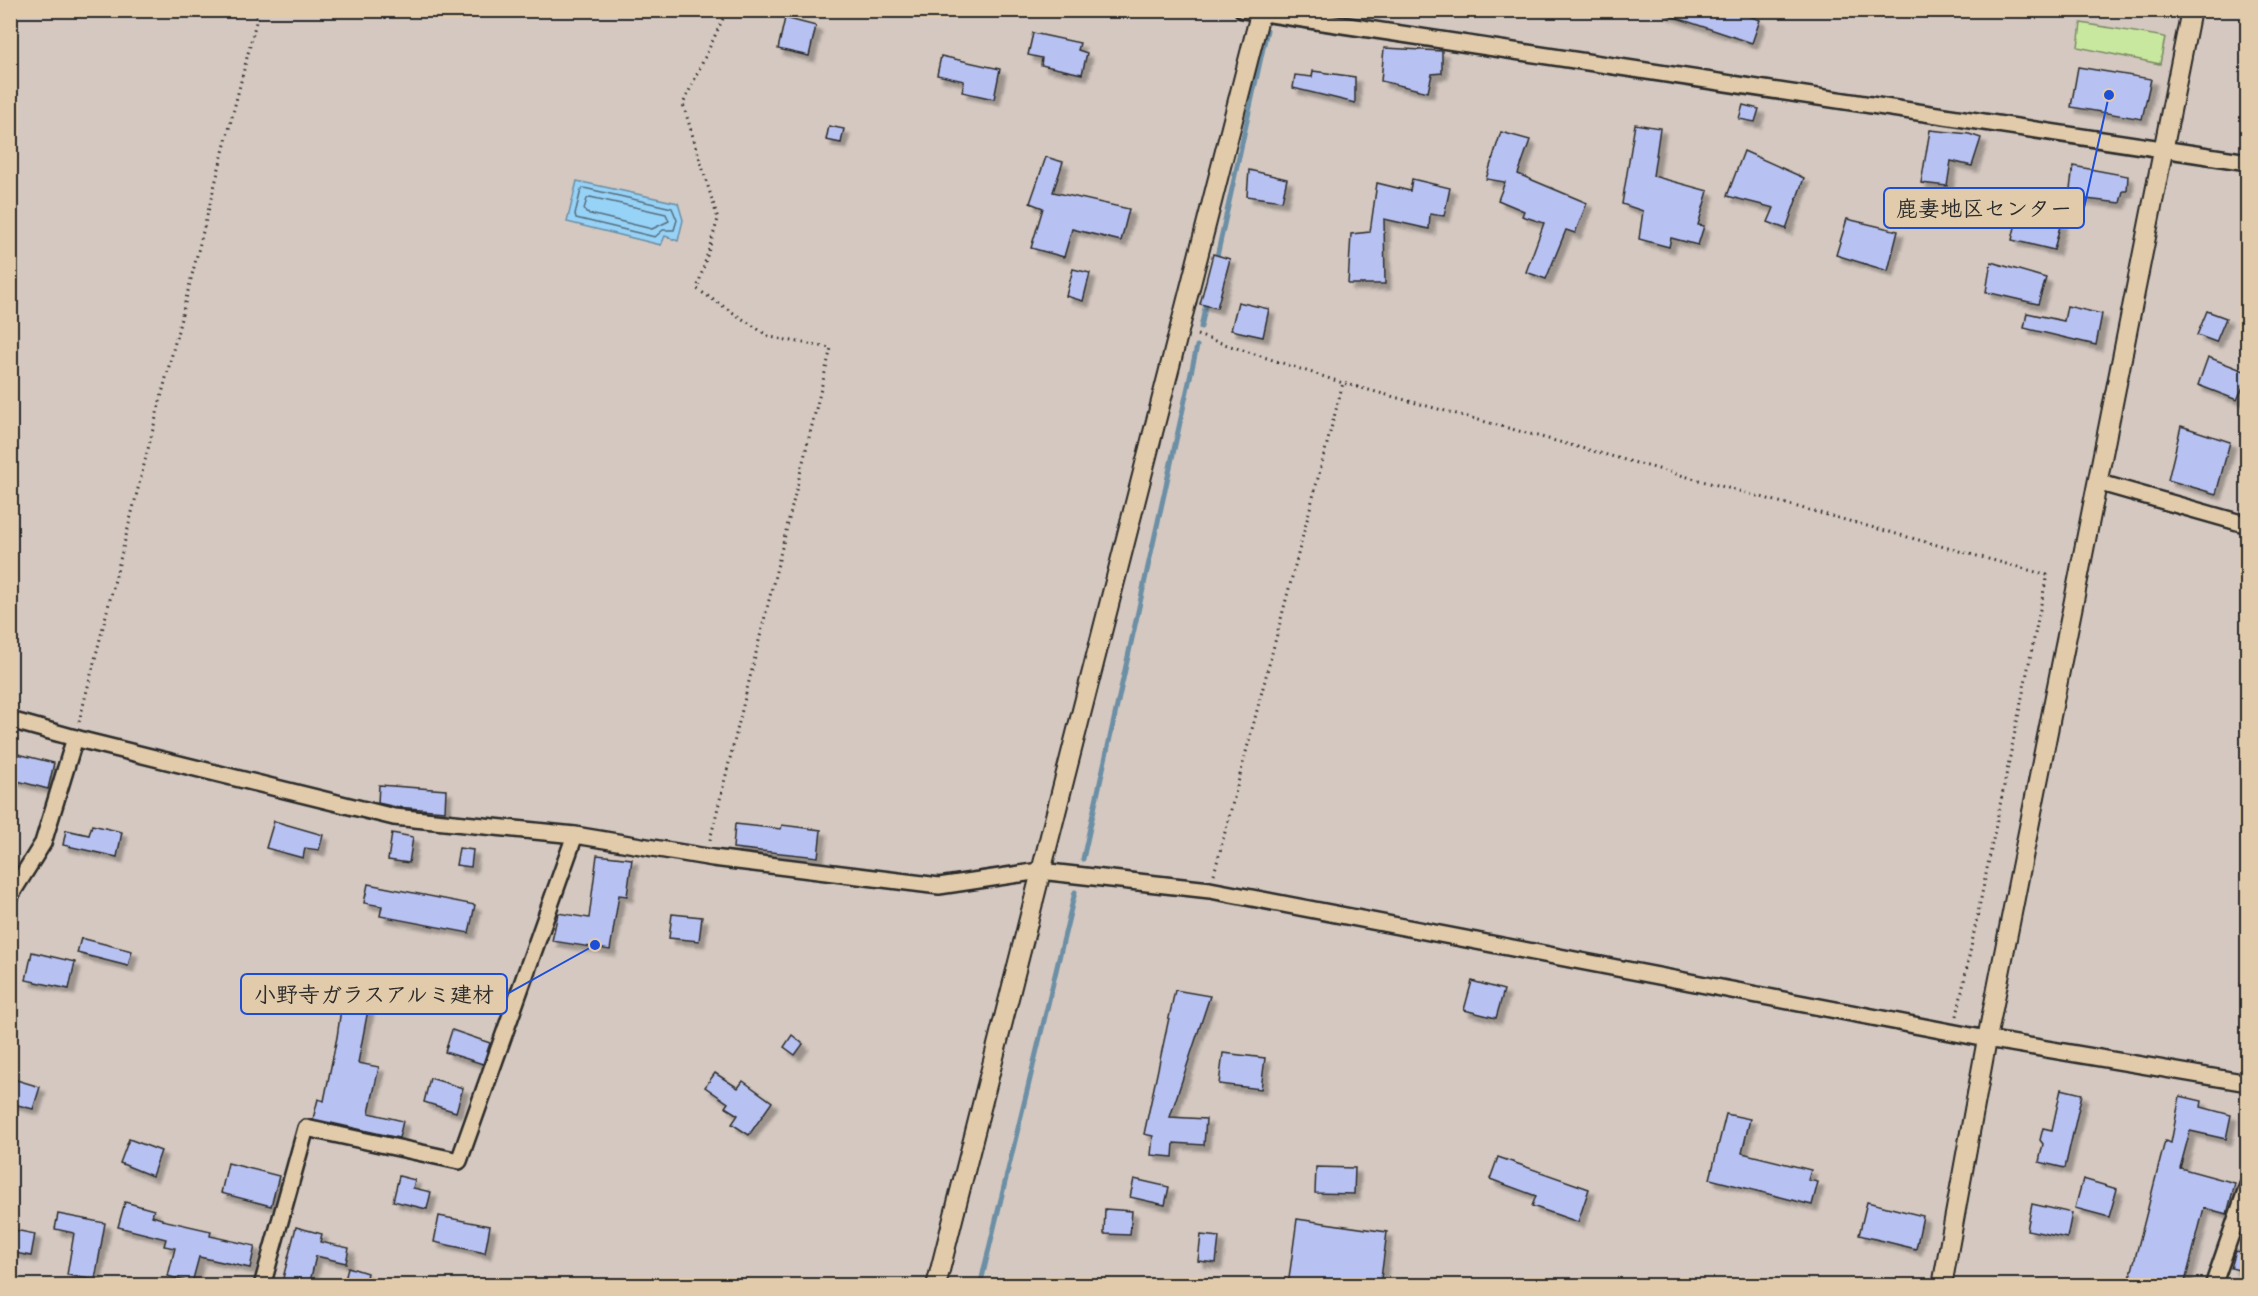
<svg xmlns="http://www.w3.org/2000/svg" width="2258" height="1296" font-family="Kalam,'Klee One',sans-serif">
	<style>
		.green { fill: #c9e89f; stroke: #7a8a65; stroke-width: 1.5 }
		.water { fill: #97d2f7; stroke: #6c8fa5; stroke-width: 1.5 }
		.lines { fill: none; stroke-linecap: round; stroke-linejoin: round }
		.shore { stroke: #566e7d; stroke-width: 1.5 }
		.stream { stroke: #6c8fa5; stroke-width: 5 }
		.building { fill: #b7c2f3; stroke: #2b2b2b; stroke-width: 1.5; filter: url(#shadow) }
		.minor-casing { stroke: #2b2b2b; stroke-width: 20 }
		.tertiary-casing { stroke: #2b2b2b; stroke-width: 22 }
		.path { stroke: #2b2b2b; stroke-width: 3; stroke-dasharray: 1.5 4.5; stroke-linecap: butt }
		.minor { stroke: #e1cbaa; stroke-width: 15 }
		.tertiary { stroke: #e1cbaa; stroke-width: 18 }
		.leader { fill: none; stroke: #1d4ed8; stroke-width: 2 }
		.callout-dot { fill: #1d4ed8; stroke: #e1cbaa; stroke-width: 2 }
		.callout { fill: #e1cbaa; stroke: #1d4ed8; stroke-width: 2 }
		.callout-label { font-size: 22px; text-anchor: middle; font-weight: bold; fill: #2b2b2b }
	</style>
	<defs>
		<filter id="shadow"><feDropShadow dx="5.5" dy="5.5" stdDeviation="1.5" flood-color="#0004"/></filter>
	</defs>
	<rect width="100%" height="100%" fill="#d4c8c0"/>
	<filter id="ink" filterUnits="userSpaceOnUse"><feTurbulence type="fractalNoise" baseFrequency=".0167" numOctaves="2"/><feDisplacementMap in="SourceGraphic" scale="12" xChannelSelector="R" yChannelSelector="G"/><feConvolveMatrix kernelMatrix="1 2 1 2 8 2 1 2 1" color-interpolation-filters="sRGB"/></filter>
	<g filter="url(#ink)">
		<path class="green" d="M2081 23 2165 37 2160 64 2078 47Z"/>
		<path class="water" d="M577 181 678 203 683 220 678 241 665 236 661 245 567 222Z"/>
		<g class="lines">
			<g class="shore">
				<path d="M584 188 672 208 677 220 674 230H663L655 237 576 218 575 214 581 190Z"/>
				<path d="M590 197 666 214 669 221 652 229 586 213 584 209 587 199Z"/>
			</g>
			<g class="stream">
				<path d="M1216 261 1267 30"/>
				<path d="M1201 327 1207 299"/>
				<path d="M1083 859 1197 346"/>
				<path d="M980 1286 1075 892"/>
			</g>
		</g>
		<g class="building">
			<path d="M1662 10H1732L1760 20 1752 43 1662 13Z"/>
			<path d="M785 18 816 26 809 56 778 49Z"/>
			<path d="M1033 33 1080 43 1078 50 1087 53 1082 74 1041 65 1042 58 1028 55Z"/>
			<path d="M1384 48 1442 51V73L1432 74 1428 92 1381 81Z"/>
			<path d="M941 56 1000 69 994 99 962 92 964 81 937 75Z"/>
			<path d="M2078 67 2151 79 2142 119 2071 107Z"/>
			<path d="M1313 71 1355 77V103L1293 88 1295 75 1312 77Z"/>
			<path d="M1743 105 1759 109 1755 122 1739 119Z"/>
			<path d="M1635 124 1660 128 1653 176 1708 191 1698 225 1704 226 1698 245 1671 238 1669 247 1639 239 1643 211 1622 204Z"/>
			<path d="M829 126 844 129 841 143 826 140Z"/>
			<path d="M1930 130 1969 134 1981 138 1972 166 1951 161 1947 186 1921 183Z"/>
			<path d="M1501 132 1530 140 1518 174 1587 203 1575 233 1566 230 1546 279 1526 272 1544 223 1522 216 1524 211 1498 200 1505 182 1486 179Z"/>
			<path d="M1744 151 1804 178 1786 229 1768 222 1774 208 1727 196Z"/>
			<path d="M1046 157 1063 162 1053 192 1129 209 1121 241 1072 229 1064 257 1031 248 1043 208 1030 203Z"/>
			<path d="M2073 166 2128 176 2127 191H2123L2120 203 2069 197Z"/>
			<path d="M1249 170 1287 179 1282 201 1247 196Z"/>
			<path d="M1412 179 1450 188 1444 216 1430 214 1429 229 1384 219 1385 284H1348L1351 234 1370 232 1377 183 1410 191Z"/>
			<path d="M2019 210 2061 222 2054 250 2012 240Z"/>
			<path d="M1847 219 1898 231 1888 271 1836 255Z"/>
			<path d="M1213 254 1230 259 1217 308 1200 304Z"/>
			<path d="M1991 262 2046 278 2038 304 1986 292Z"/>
			<path d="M1073 269 1090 273 1083 301 1066 296Z"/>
			<path d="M1238 302 1269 309 1263 337 1231 330Z"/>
			<path d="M2067 306 2102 314 2096 345 2024 328 2027 313 2064 321Z"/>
			<path d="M2207 311 2226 318 2216 342 2197 335Z"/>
			<path d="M2208 357 2247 372V378L2237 400 2198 385Z"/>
			<path d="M2181 426 2230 442 2216 494 2168 480Z"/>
			<path d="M10 752 54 763 48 789 10 779Z"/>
			<path d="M379 785 446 790 445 811 396 807 378 803Z"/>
			<path d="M274 821 323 835 319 850 305 848 303 858 266 848Z"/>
			<path d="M735 824 781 829 782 825 821 830 818 857 733 848Z"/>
			<path d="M92 825 122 832 117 857 63 845 66 830 89 835Z"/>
			<path d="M392 833 413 837 409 863 388 860Z"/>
			<path d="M459 848 473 850 471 867 456 865Z"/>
			<path d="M597 855 632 859 627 896 619 895 610 950 552 941 558 913 589 918Z"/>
			<path d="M368 884 475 905 469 933 380 916 382 906 364 903Z"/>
			<path d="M672 914 702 917 699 941 669 938Z"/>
			<path d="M81 938 132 951 128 966 77 953Z"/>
			<path d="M32 952 75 962 69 989 26 980Z"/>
			<path d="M340 977 373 983 358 1063 379 1067 369 1113 403 1121 399 1138 313 1119 318 1099 324 1101 337 1037 341 1009 335 1005Z"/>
			<path d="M1472 981 1504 990 1496 1018 1464 1010Z"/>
			<path d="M1175 990 1210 996 1170 1117 1206 1119 1204 1145 1174 1143 1173 1157 1151 1155 1153 1136 1144 1134Z"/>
			<path d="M452 1030 490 1043 483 1064 445 1052Z"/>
			<path d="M792 1035 803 1044 795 1055 784 1047Z"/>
			<path d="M1223 1053 1265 1058 1261 1089 1219 1084Z"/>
			<path d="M715 1073 738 1088 743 1081 772 1102 749 1135 732 1124 738 1115 725 1107 728 1103 705 1087Z"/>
			<path d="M10 1078 40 1087 33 1109 10 1103Z"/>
			<path d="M430 1078 463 1088 456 1112 424 1102Z"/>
			<path d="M2061 1089 2082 1094 2065 1168 2039 1162 2043 1144 2040 1140 2043 1128 2052 1130Z"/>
			<path d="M2180 1096 2202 1101 2201 1107 2231 1115 2226 1139 2190 1131 2180 1168 2235 1183 2227 1214 2204 1208 2184 1286H2128L2165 1141 2171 1143Z"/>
			<path d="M1726 1114 1750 1119 1742 1153 1811 1170 1808 1180 1818 1182 1812 1205 1710 1179Z"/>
			<path d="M129 1139 161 1151 152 1176 120 1163Z"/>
			<path d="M1498 1157 1589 1189 1578 1222 1532 1206 1536 1196 1490 1179Z"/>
			<path d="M228 1163 279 1176 271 1206 221 1193Z"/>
			<path d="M1316 1167 1355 1168 1354 1194 1315 1193Z"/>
			<path d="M399 1176 415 1180 413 1188 431 1192 427 1209 393 1201Z"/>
			<path d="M1134 1179 1169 1187 1165 1205 1130 1197Z"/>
			<path d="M2083 1179 2117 1189 2109 1217 2075 1208Z"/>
			<path d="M125 1202 154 1210 152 1216 162 1219V1220L211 1231 210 1236 255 1246 250 1268 199 1257 192 1283 168 1276 175 1248 164 1246 166 1239 118 1227Z"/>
			<path d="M1867 1202 1923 1216 1916 1249 1859 1235Z"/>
			<path d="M2032 1204 2072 1213 2067 1238 2027 1230Z"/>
			<path d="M1105 1209 1132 1211 1130 1235 1104 1234Z"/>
			<path d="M58 1214 105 1223 95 1280 67 1275 74 1233 55 1229Z"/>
			<path d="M439 1216 490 1226 485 1253 434 1242Z"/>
			<path d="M1297 1219 1387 1232 1380 1286H1288Z"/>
			<path d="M296 1227 322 1234 320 1242 349 1248 346 1263 316 1256 309 1286H281Z"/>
			<path d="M10 1229 35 1234 31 1256 10 1252Z"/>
			<path d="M1201 1235 1219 1237 1216 1263 1198 1261Z"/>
			<path d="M2236 1251 2247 1254V1272L2231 1268Z"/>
			<path d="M348 1267 367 1273 364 1286 345 1281Z"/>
		</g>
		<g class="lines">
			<defs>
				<g id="minor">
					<path d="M1243 10 2248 162"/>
					<path d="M2097 482 2248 525"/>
					<path d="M10 720 86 741 394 817 575 835 713 858 939 886 1040 871 1210 890 1987 1039 2248 1083"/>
					<path d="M10 896 43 843 75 738"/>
					<path d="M262 1286 306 1128 459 1161 575 835"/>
					<path d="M2213 1286 2248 1185"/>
				</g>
				<g id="tertiary">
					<path d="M936 1286C1042 860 1154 436 1261 10"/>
					<path d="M1942 1286 1987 1039 2191 10"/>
				</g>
			</defs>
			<use href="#minor" class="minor-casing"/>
			<use href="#tertiary" class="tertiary-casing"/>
			<g class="path">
				<path d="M1197 335 1343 383 2047 575 1957 1016"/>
				<path d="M79 722 259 10"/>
				<path d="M710 840 831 348 770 337 697 289 718 219 683 104 727 10"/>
				<path d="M1214 874 1343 383"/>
			</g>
			<use href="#minor" class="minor"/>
			<use href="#tertiary" class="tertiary"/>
		</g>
	</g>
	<path class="leader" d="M2109 95L2084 208M595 945L507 994"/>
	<g class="callout-dot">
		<circle cx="2109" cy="95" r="6"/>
		<circle cx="595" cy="945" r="6"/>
	</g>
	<g class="callout">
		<rect x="1884" y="188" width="200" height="40" rx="6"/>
		<rect x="241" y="974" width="266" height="40" rx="6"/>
	</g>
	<g class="callout-label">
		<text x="1984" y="216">鹿妻地区センター</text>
		<text x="374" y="1002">小野寺ガラスアルミ建材</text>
	</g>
	<rect width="2258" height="1296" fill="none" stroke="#e1cbaa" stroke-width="36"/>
	<rect x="18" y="18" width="2222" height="1260" fill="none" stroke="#2b2b2b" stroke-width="2" filter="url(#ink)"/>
</svg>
